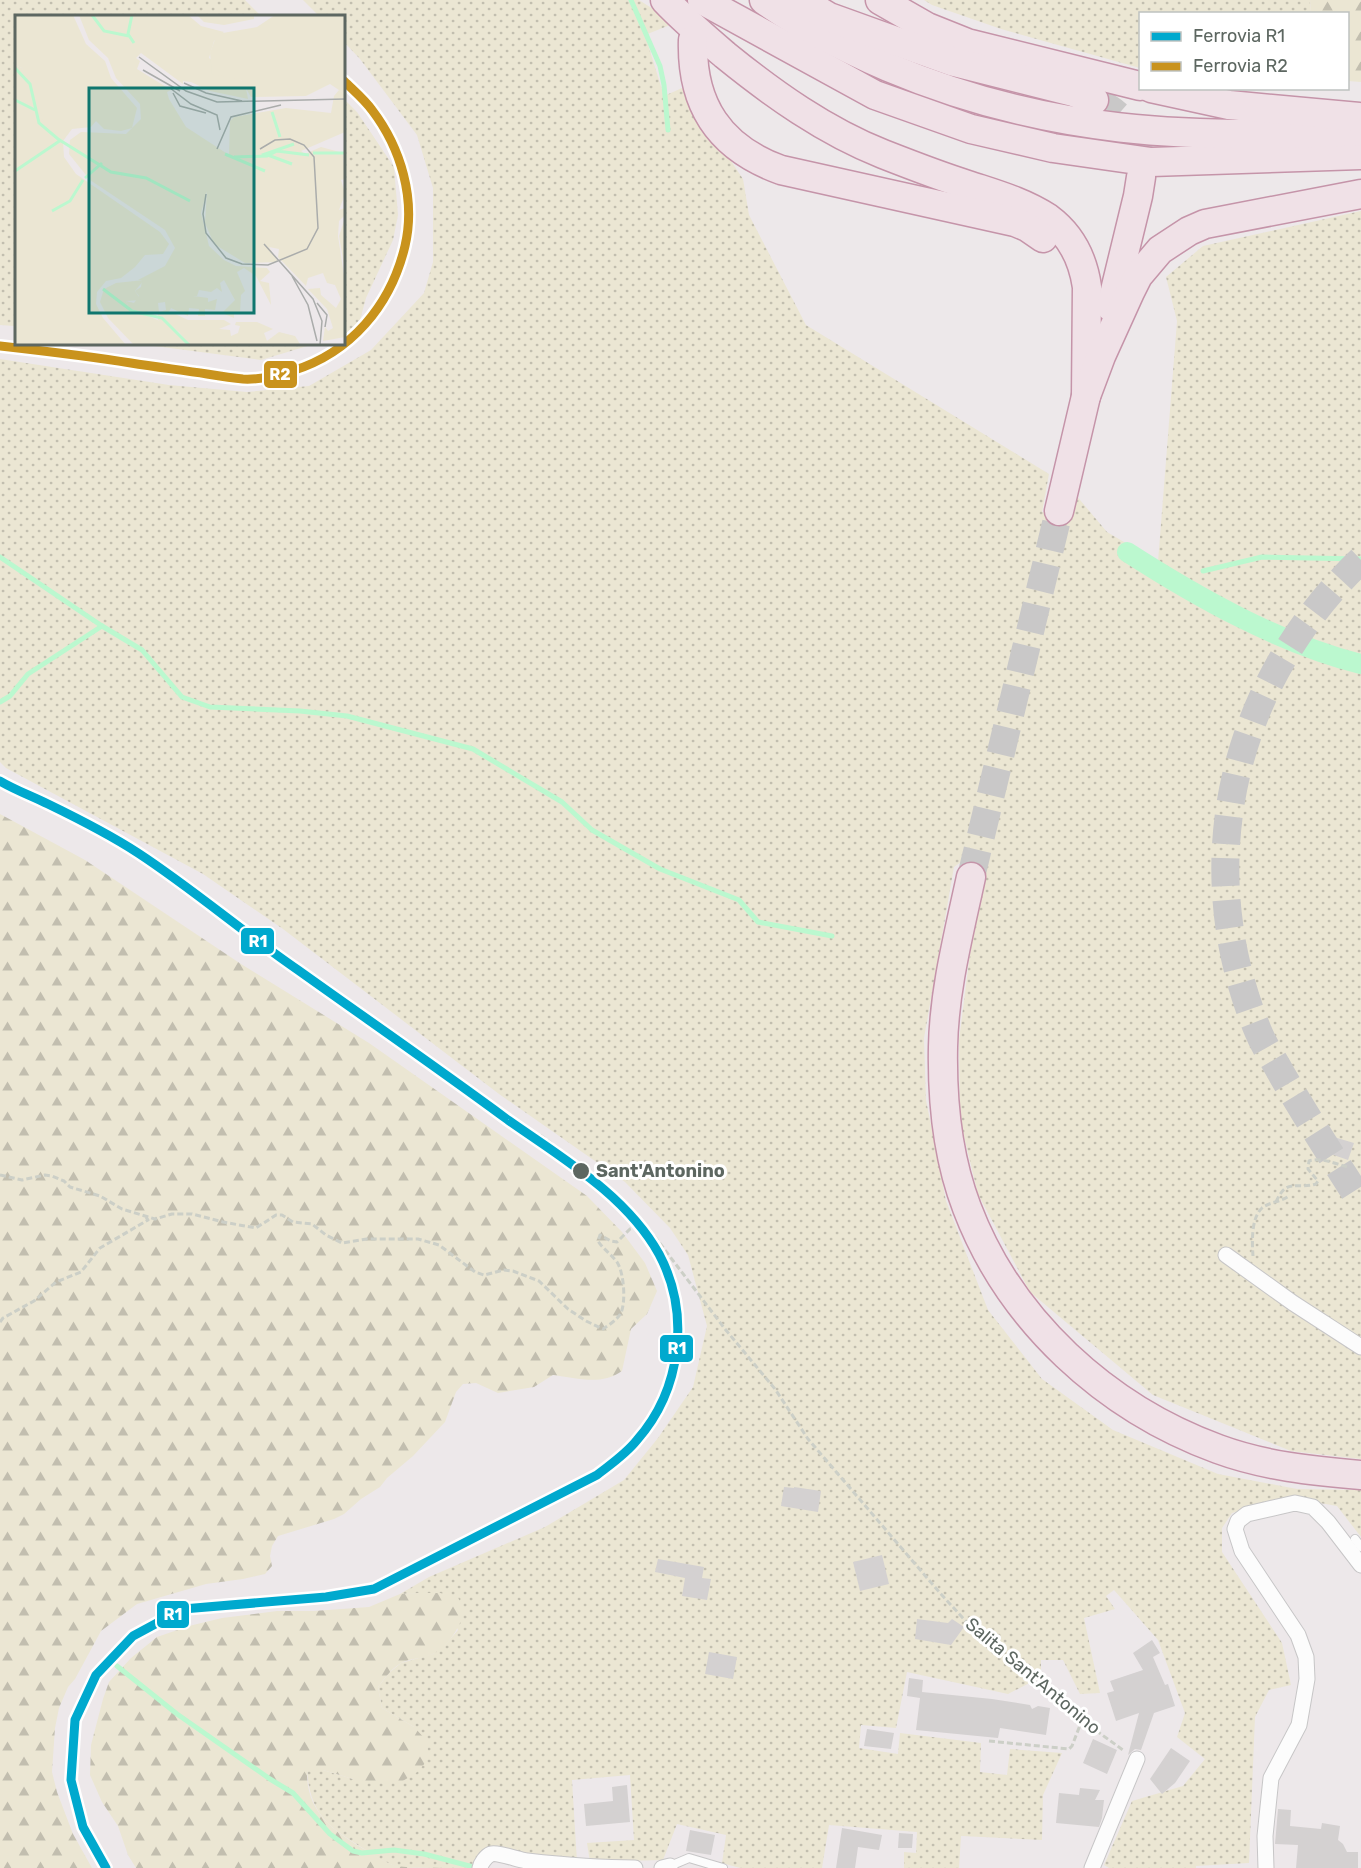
<svg xmlns="http://www.w3.org/2000/svg" width="1361" height="1868" font-family="Rubik,sans-serif">
	<style>
		.grass { fill: url(#grass-dots) }
		.forest { fill: url(#forest-firs) }
		.lines { fill: none; stroke-linecap: round; stroke-linejoin: round }
		.stream { stroke: #bbf8cf; stroke-width: 5 }
		.canal { stroke: #bbf8cf; stroke-width: 20 }
		.building { fill: #d4d1d1 }
		.highway-tunnel { stroke: #c9c8c8; stroke-width: 28; stroke-dasharray: 28 14; stroke-linecap: butt }
		.lane-casing { stroke: #c7c6c7; stroke-width: 10 }
		.street-casing { stroke: #c7c6c7; stroke-width: 17 }
		.highway-casing { stroke: #c594a9; stroke-width: 31 }
		.path { stroke: #cccfc7; stroke-width: 3; stroke-dasharray: 6 3; stroke-linecap: butt }
		.lane { stroke: #fcfcfc; stroke-width: 8 }
		.street { stroke: #fcfcfc; stroke-width: 15 }
		.highway { stroke: #f0e1e7; stroke-width: 28 }
		.rail-1-casing { stroke: #fff; stroke-width: 14 }
		.rail-2-casing { stroke: #fff; stroke-width: 14 }
		.rail-1 { stroke: #00a9ce; stroke-width: 9 }
		.rail-2 { stroke: #c9931d; stroke-width: 9 }
		.stop-dot { fill: #5d6761; stroke: #fff; stroke-width: 2 }
		.labels { text-anchor: middle; dominant-baseline: central; stroke-width: 6; stroke-linejoin: round; paint-order: stroke }
		.stop-label { font-size: 18px; font-weight: bold; fill: #5d6761; stroke: #fff; text-anchor: start }
		.street-label { font-size: 18px; fill: #5d6761; stroke: #fff }
		.inset-river { fill: none; stroke: #bbf8cf; stroke-width: 3 }
		.inset-road { fill: none; stroke: #aaacab; stroke-width: 1.5 }
		.view { fill: #0f766e; fill-opacity: 0.15; stroke: #0f766e; stroke-width: 3 }
		.inset-edge { fill: none; stroke: #5d6761; stroke-width: 3 }
		.line-badge { stroke: #fff; stroke-width: 2 }
		.badge-label { font-size: 16px; text-anchor: middle; font-weight: bold; fill: #fff }
	</style>
	<defs>
		<pattern id="grass-dots" width="8" height="8" patternUnits="userSpaceOnUse" patternTransform="scale(1.5)"><rect width="8" height="8" fill="#ebe6d3"/><path d="M2 2h.1M6 6h.1" fill="none" stroke="#c2beaf" stroke-width="1.8" stroke-linecap="round"/></pattern>
		<pattern id="forest-firs" width="22" height="20" patternUnits="userSpaceOnUse" patternTransform="scale(1.5)"><rect width="22" height="20" fill="#ebe6d3"/><path d="M5 1l3.5 6h-7zM16 11l3.5 6h-7z" fill="#c2beaf"/></pattern>
	</defs>
	<rect width="100%" height="100%" fill="#ede8ea"/>
	<g class="grass">
		<path d="M0 0H245L261 16H16V324L14 326 0 325Z"/>
		<path d="M303 0H639L675 23 645 35 664 96 682 88 743 179 749 215 806 325 1049 474 1042 512 1070 519 1075 494 1107 532 1158 562 1177 321 1166 277 1203 246 1361 211V1459L1291 1451 1153 1395 1030 1292 978 1194 960 1120 959 1040 979 884 987 867 979 858 968 857 954 867 924 1038 926 1100 946 1201 988 1310 1042 1379 1113 1430 1218 1474 1297 1489 1361 1490V1537L1337 1506 1285 1497 1232 1513 1222 1528V1552L1282 1643 1291 1685 1269 1690 1255 1717 1249 1863 1196 1866V1868H1109L1104 1865 1132 1801 1183 1786 1205 1759 1177 1737 1185 1713 1158 1640 1114 1590 1106 1596 1115 1609 1084 1618 1100 1693 1080 1694 1063 1660H1041V1677L1008 1694 907 1672 896 1728 861 1725 859 1748 898 1754 900 1733 981 1743 980 1772 1007 1775 1010 1749 1062 1753 1043 1795 1042 1840 961 1836 959 1868H904V1852L916 1853 917 1832 829 1825 822 1868H740L722 1863 726 1835 677 1824 663 1860 590 1862 587 1843 634 1840 630 1775 572 1780 577 1862 486 1849 472 1866 473 1868C449 1868 422 1868 399 1867 388 1865 375 1856 366 1850 330 1828 310 1816 307 1770H323L353 1779 414 1727 382 1708 378 1687 389 1673 401 1663 433 1654 446 1644 458 1630 440 1593 400 1594 429 1577 545 1527 624 1480 658 1438 693 1387 707 1326 688 1255 670 1228 625 1182 499 1094 283 929 203 874 6 768 0 762V359L169 385 247 392 309 386 371 350 424 293 433 262V188L417 135 360 59 344 42V16H319Z"/>
		<path d="M924 0H1310L1311 13 1140 14V68L1001 29 932 5Z"/>
		<path d="M344 99 357 112 394 167 398 215 393 240 366 298 357 331 344 335Z"/>
		<path d="M139 344H314L261 360Z"/>
	</g>
	<g class="forest">
		<path d="M1310 0H1361V82L1348 81V14L1311 13Z"/>
		<path d="M0 814 85 860 241 964 369 1043 587 1196 622 1232 645 1263 657 1291 647 1314 631 1329 622 1371C601 1386 577 1378 553 1375L534 1387 498 1393 476 1383 463 1384 456 1392 445 1422 413 1456 387 1478 380 1487 361 1499 344 1514 334 1519 278 1536 272 1546 270 1556 272 1566 265 1574 243 1579 206 1584 137 1604 101 1631 75 1679 68 1687 59 1708 55 1728 52 1772 57 1792 73 1834 92 1868H0Z"/>
		<path d="M418 1593H440L458 1597 464 1614C458 1629 448 1647 433 1654 423 1659 410 1658 401 1663 391 1669 385 1678 378 1687L382 1708 414 1727 428 1742 427 1761 416 1773 401 1782H369L353 1779 323 1770H307C306 1811 331 1829 362 1848 373 1854 384 1862 395 1866 409 1868 427 1867 441 1868H136L128 1855 118 1826 102 1802 90 1775 91 1745 103 1699 109 1682 131 1658 157 1637 189 1626 222 1618 277 1611H314L369 1607 400 1594Z"/>
	</g>
	<g class="lines">
		<g class="stream">
			<path d="M631 0 660 66 664 85 668 130"/>
			<path d="M0 557 102 626 142 650 182 697 210 707 300 711 347 716 473 749 562 802 592 830 660 869 739 900 758 922 832 936"/>
			<path d="M1203 571 1262 557 1361 559"/>
			<path d="M0 702 10 696 28 674 102 626"/>
			<path d="M117 1666 177 1714 270 1779 293 1793 330 1834 353 1851 362 1853 394 1850 424 1854 477 1868"/>
		</g>
		<path class="canal" d="M1127 552C1197 597 1280 644 1361 664"/>
	</g>
	<g class="building">
		<path d="M1327 1135 1354 1143 1348 1160 1322 1151Z"/>
		<path d="M784 1487 794 1488V1487L821 1491 818 1512 781 1506Z"/>
		<path d="M882 1555 889 1584 860 1591 853 1562Z"/>
		<path d="M658 1559 704 1567 702 1578 711 1579 707 1600 682 1596 685 1578 655 1572Z"/>
		<path d="M917 1619 948 1623 952 1619 964 1627 951 1645 915 1639Z"/>
		<path d="M1152 1640 1160 1653 1153 1657 1165 1685 1168 1684 1175 1706 1154 1713 1141 1750 1135 1749 1128 1755 1139 1713 1116 1721 1107 1693 1114 1691 1110 1681 1143 1670 1133 1653Z"/>
		<path d="M709 1652 737 1657 733 1679 705 1674Z"/>
		<path d="M909 1678 923 1680 922 1692 992 1699 1030 1705 1032 1709 1038 1706 1050 1708 1046 1735 1000 1728 998 1738 916 1730 920 1698 907 1696Z"/>
		<path d="M867 1729 894 1733 891 1749 864 1746Z"/>
		<path d="M1093 1739 1117 1750 1107 1774 1083 1763Z"/>
		<path d="M1171 1748 1190 1761 1175 1783 1162 1794 1150 1779Z"/>
		<path d="M627 1785 630 1822 586 1826 584 1804 613 1801 612 1787Z"/>
		<path d="M1080 1788 1100 1790 1095 1800H1104L1102 1818 1099 1827 1056 1823 1059 1793 1079 1795Z"/>
		<path d="M1278 1809 1291 1810 1290 1826 1321 1829 1322 1823 1340 1826 1338 1840 1343 1844 1347 1852H1358V1868H1296L1298 1845 1275 1844Z"/>
		<path d="M842 1828 882 1835 879 1850 858 1847 855 1868H836Z"/>
		<path d="M690 1830 715 1835 711 1855 686 1851Z"/>
		<path d="M899 1833 913 1834 912 1848H898Z"/>
	</g>
	<g class="lines">
		<g class="highway-tunnel">
			<path d="M1094 100C1127 115 1143 140 1141 177"/>
			<path d="M1361 560C1232 683 1189 864 1258 1031 1264 1046 1274 1060 1282 1075 1307 1118 1334 1160 1361 1202"/>
			<path d="M971 877 1059 511"/>
		</g>
		<defs>
			<g id="lane">
				<path d="M1355 1539 1361 1547"/>
				<path d="M670 1866 689 1858 723 1868"/>
			</g>
			<g id="street">
				<path d="M1226 1255 1293 1303 1361 1347"/>
				<path d="M480 1868C481 1863 486 1856 491 1854 497 1852 519 1860 527 1861 563 1865 598 1868 635 1868"/>
				<path d="M662 1868 670 1866"/>
				<path d="M1092 1868 1137 1759"/>
				<path d="M1266 1868 1265 1836 1271 1778 1299 1725 1307 1679 1306 1657 1298 1635 1242 1551 1235 1529 1238 1521 1247 1514 1295 1503 1313 1507 1328 1522 1361 1565"/>
			</g>
			<g id="highway">
				<path d="M665 0C684 20 704 37 725 55 773 94 825 131 883 154 911 165 939 176 968 185 995 194 1024 202 1048 218 1071 235 1083 259 1087 287L1086 396"/>
				<path d="M702 0 875 95 971 129 1053 148 1151 162 1361 155"/>
				<path d="M764 0C802 27 845 48 888 67 1046 134 1192 140 1361 131"/>
				<path d="M880 0 927 27 967 43 1140 86"/>
				<path d="M802 1 829 17 954 62 1073 92 1094 100"/>
				<path d="M693 40C691 105 720 148 781 170L1015 222 1027 227 1043 238"/>
				<path d="M1151 88 1229 105 1359 117"/>
				<path d="M1111 307 1138 196 1141 177"/>
				<path d="M1059 511 1086 396 1101 356 1130 292 1138 276 1160 250 1189 231 1205 224 1361 194"/>
				<path d="M971 877C959 933 944 990 943 1047 942 1100 948 1159 967 1208 1010 1321 1106 1408 1218 1449 1264 1466 1313 1471 1361 1475"/>
			</g>
		</defs>
		<use href="#lane" class="lane-casing"/>
		<use href="#street" class="street-casing"/>
		<use href="#highway" class="highway-casing"/>
		<g class="path">
			<path d="M540 1135 599 1178 649 1229 725 1329 775 1389 808 1439 940 1593 973 1629 1069 1711 1123 1750"/>
			<path d="M0 1175 22 1180 45 1175 52 1176 64 1181 70 1187 100 1196 122 1209 155 1219 172 1214H192L223 1222 256 1228 276 1215H282L293 1222 312 1224 326 1235 342 1243 367 1239H418L439 1245 475 1272 484 1275 504 1270 513 1271 539 1281 568 1309 586 1321 603 1329C609 1325 617 1320 621 1313 626 1301 624 1273 617 1262 611 1254 603 1249 598 1241L600 1235 611 1241 617 1242 630 1229 641 1226 639 1227 652 1236"/>
			<path d="M1276 1202C1287 1177 1296 1190 1316 1184L1318 1181 1308 1169 1309 1161C1321 1157 1336 1164 1348 1167"/>
			<path d="M1253 1256C1252 1242 1251 1218 1262 1208 1269 1202 1281 1202 1289 1196"/>
			<path d="M0 1322 3 1318 34 1301 56 1282 81 1272 100 1248 148 1220 146 1217"/>
			<path d="M989 1741 1069 1749 1072 1746 1082 1720"/>
		</g>
		<use href="#lane" class="lane"/>
		<use href="#street" class="street"/>
		<use href="#highway" class="highway"/>
		<defs>
			<path id="rail-1" d="M0 781C15 790 32 796 48 804 79 819 109 834 138 853 193 889 244 933 298 970 368 1020 439 1069 508 1120 562 1158 626 1195 659 1254 691 1314 681 1390 637 1440 626 1454 611 1464 597 1475L374 1589 326 1597 183 1609 133 1636 96 1675 75 1720 71 1780 83 1827 106 1868"/>
			<path id="rail-2" d="M0 346C44 351 87 356 131 363 156 367 181 370 207 374 219 376 231 378 243 379 260 380 276 376 292 371 351 353 391 305 405 246 416 199 401 148 372 110 364 99 353 90 344 81"/>
		</defs>
		<use href="#rail-1" class="rail-1-casing"/>
		<use href="#rail-2" class="rail-2-casing"/>
		<use href="#rail-1" class="rail-1"/>
		<use href="#rail-2" class="rail-2"/>
	</g>
	<circle class="stop-dot" cx="581" cy="1171" r="9"/>
	<g class="labels">
		<g class="stop-label">
			<text x="596" y="1171">Sant'Antonino</text>
		</g>
		<g class="street-label">
			<text transform="translate(1033 1676) rotate(40)">Salita Sant'Antonino</text>
		</g>
	</g>
	<g transform="translate(15 15)">
		<rect width="330" height="330" fill="#ede8ea"/>
		<path d="M0 0H58L71 29 90 46 96 63 122 93 117 113 106 116 89 114 81 106 76 112 57 114 48 126 31 116 14 68 7 53 0 50ZM64 0H173L186 11 209 17 199 26 194 43 230 68 233 84 195 76 176 67 168 66V69L126 38 121 43 125 46 122 54 156 75 152 77 154 84 171 112 214 140 215 106 219 102 271 93 316 98 319 81 324 75 330 79V117L286 136 290 139 306 132 328 138 330 164 326 165 330 179 324 195 330 193V200L324 206 323 221 330 267V322L308 326 310 312 313 316 318 313 312 294 293 274 305 273 306 280 321 293 326 284 320 270 312 268 308 258 293 263 291 271 263 242 264 234 254 232 263 247 230 248 199 229 190 208 192 176 186 198 194 231 209 245 221 251 252 253 255 257 245 266 254 268 256 290 241 261 229 253 222 257 230 276 226 280 225 298H219V303L207 298 220 285 209 265 205 268 207 277 202 273 196 277 184 275 182 281H178L193 283V287L202 284 200 295 190 294V301H183L184 294 174 293 173 301 156 293 154 297H145L151 295 150 287 143 288 144 297 133 296 132 300 114 293 111 286 119 288 124 281 120 276 126 272 127 265H123L150 251 160 233 150 215 75 165 54 139 55 125 66 117 111 119 126 104 125 89 101 63 93 43 74 25ZM182 0H239V4L209 10 189 7ZM143 298H158L173 305H209L216 309 204 314 215 315 216 321 223 318 225 311 220 310 221 307H242L258 314 249 318 252 326 264 317 280 321 285 329 174 330 164 317 143 305Z" fill="#ebe6d3"/>
		<path d="M260 0H330V79L315 69 291 81 236 82 226 65 197 59 195 38 202 19 242 12ZM0 50 7 53 15 68 31 115 48 126 49 142 61 159 145 217 154 229 148 239 130 240 120 252 106 263 91 266 82 277 81 289 88 303 111 330H0ZM129 265 120 276 126 285 111 286 114 293 152 309 174 330H119L93 303 85 287 89 274 101 268Z" fill="#ebe6d3"/>
		<path d="M330 203V256L324 221Z" fill="#ebe6d3"/>
		<path class="inset-river" d="M77 0 89 16 114 21M117 0 113 19 119 28M0 53 15 69 24 108 43 124 96 157 131 163 175 186M0 85 20 95M257 97 265 122M298 138H330M210 139 250 156M219 142 252 141 262 136 294 140M277 149 250 139 279 129M0 156 46 125M70 163 87 148M37 196 55 186 68 165M88 274 117 296 147 303 174 330"/>
		<path class="inset-road" d="M124 42 171 76 202 87 330 84M128 55 165 76M169 68 191 78 227 86M155 73 176 89 202 100 205 115M158 78 165 91 191 98M202 134 216 102 266 90M191 179 188 199 191 218 211 243 227 249 253 250 292 234 303 213 299 142 289 130 275 124 260 125 245 134M249 229 298 284 307 306 305 330M277 261 293 290 302 326M302 288 312 300 310 312"/>
		<path class="view" d="M74 73H239V298H74Z"/>
		<rect width="330" height="330" class="inset-edge"/>
	</g>
	<g class="line-badge">
		<rect x="263" y="360" width="35" height="29" rx="6" fill="#c9931d"/>
		<rect x="240" y="927" width="35" height="28" rx="6" fill="#00a9ce"/>
		<rect x="659" y="1334" width="35" height="29" rx="6" fill="#00a9ce"/>
		<rect x="156" y="1600" width="34" height="29" rx="6" fill="#00a9ce"/>
	</g>
	<g class="badge-label">
		<text x="280" y="380">R2</text>
		<text x="258" y="947">R1</text>
		<text x="677" y="1354">R1</text>
		<text x="173" y="1620">R1</text>
	</g>
	<rect x="1139" y="12" width="210" height="78" fill="#ffffff" stroke="#bec2c0" stroke-width="1.5"/>
	<rect x="1151" y="32" width="30" height="9" fill="#00a9ce" stroke="#bec2c0" stroke-width="1.5"/>
	<text x="1193" y="42" font-size="18" fill="#5d6761">Ferrovia R1</text>
	<rect x="1151" y="62" width="30" height="9" fill="#c9931d" stroke="#bec2c0" stroke-width="1.5"/>
	<text x="1193" y="72" font-size="18" fill="#5d6761">Ferrovia R2</text>
</svg>
